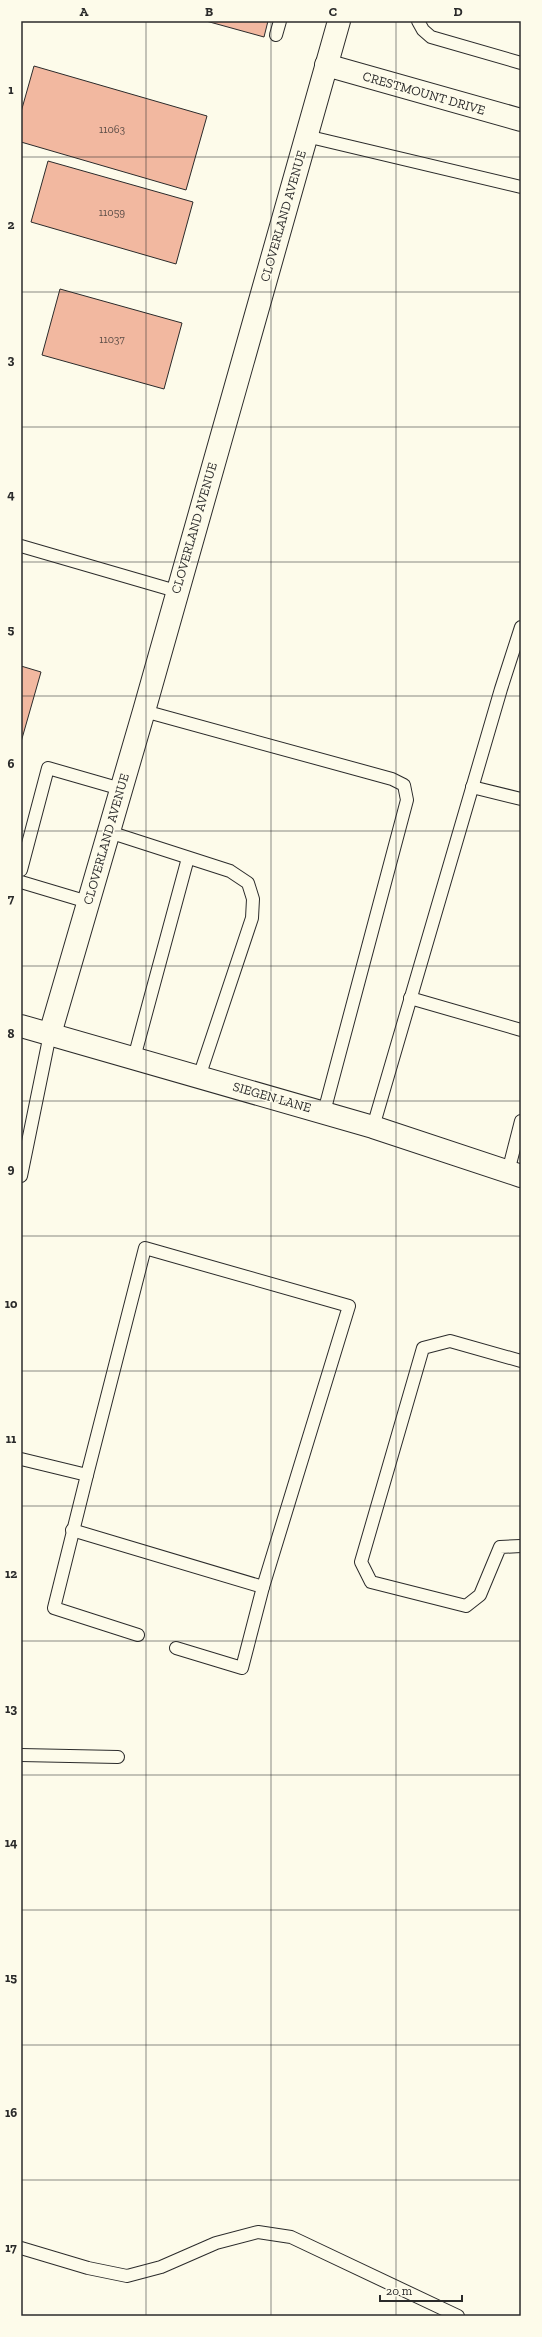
<svg xmlns="http://www.w3.org/2000/svg" width="542" height="2337" font-family="'Zilla Slab',serif">
	<style>
		.building { fill: #f2b8a0; stroke: #2b2b2b }
		.lines { fill: none; stroke-linecap: round; stroke-linejoin: round }
		.lane-casing { stroke: #2b2b2b; stroke-width: 14 }
		.street-casing { stroke: #2b2b2b; stroke-width: 24 }
		.primary-casing { stroke: #2b2b2b; stroke-width: 24 }
		.lane { stroke: #fdfbea; stroke-width: 12 }
		.street { stroke: #fdfbea; stroke-width: 22 }
		.primary { stroke: #fdfbea; stroke-width: 22 }
		.grid { fill: none; stroke: #2b2b2b; stroke-width: 1; stroke-opacity: 0.55 }
		.labels { text-anchor: middle; dominant-baseline: central; stroke-width: 3; stroke-linejoin: round; paint-order: stroke }
		.number-label { font-size: 11px; fill: #5d4e48 }
		.street-label { font-size: 13px; fill: #2b2b2b; stroke: #fdfbea }
		.neatline { fill: none; stroke: #2b2b2b; stroke-width: 1.5 }
		.grid-label { font-size: 13px; text-anchor: middle; font-weight: bold; fill: #2b2b2b }
	</style>
	<rect width="100%" height="100%" fill="#fdfbea"/>
	<g class="building">
		<path d="M206 21H268L264 37Z"/>
		<path d="M34 66 207 116 186 190 21 142V112Z"/>
		<path d="M48 161 193 202 176 264 31 222Z"/>
		<path d="M60 289 182 323 164 389 42 355Z"/>
		<path d="M21 666 41 672 21 742Z"/>
	</g>
	<g class="lines">
		<defs>
			<g id="lane">
				<path d="M418 21 423 30 431 37 521 63"/>
				<path d="M276 35 280 21"/>
				<path d="M306 136 521 187"/>
				<path d="M21 546 176 591"/>
				<path d="M144 711 392 779 404 785 407 800 324 1112"/>
				<path d="M472 787 521 799"/>
				<path d="M109 832 230 871 248 883 253 899 252 918 199 1077"/>
				<path d="M21 870 48 768 121 789"/>
				<path d="M21 882 88 902"/>
				<path d="M410 998 521 1030"/>
				<path d="M134 1058 188 858"/>
				<path d="M373 1127 501 689 521 627"/>
				<path d="M508 1172 521 1121"/>
				<path d="M21 1176 50 1034"/>
				<path d="M521 1361 450 1341 423 1348 361 1562 371 1582 466 1606 480 1595 500 1547 521 1546"/>
				<path d="M21 1459 87 1475 54 1608 138 1635"/>
				<path d="M87 1475 145 1248 349 1306 263 1587 242 1668 176 1648"/>
				<path d="M72 1530 263 1587"/>
				<path d="M21 1755 118 1757"/>
				<path d="M21 2248 88 2268 127 2276 161 2267 216 2243 258 2232 291 2237 458 2316"/>
			</g>
			<g id="street">
				<path d="M326 65 521 120"/>
				<path d="M50 1034 144 711 339 21"/>
			</g>
			<path id="primary" d="M21 1026 373 1127 521 1176"/>
		</defs>
		<use href="#lane" class="lane-casing"/>
		<use href="#street" class="street-casing"/>
		<use href="#primary" class="primary-casing"/>
		<use href="#lane" class="lane"/>
		<use href="#street" class="street"/>
		<use href="#primary" class="primary"/>
	</g>
	<path class="grid" d="M146 21V2316M271 21V2316M396 21V2316M21 157H521M21 292H521M21 427H521M21 562H521M21 696H521M21 831H521M21 966H521M21 1101H521M21 1236H521M21 1371H521M21 1506H521M21 1641H521M21 1775H521M21 1910H521M21 2045H521M21 2180H521"/>
	<g class="labels">
		<g class="number-label">
			<text x="112" y="129">11063</text>
			<text x="112" y="212">11059</text>
			<text x="112" y="339">11037</text>
		</g>
		<g class="street-label">
			<text transform="translate(424 93) rotate(16)">CRESTMOUNT DRIVE</text>
			<text transform="translate(283 216) rotate(-74)">CLOVERLAND AVENUE</text>
			<text transform="translate(194 528) rotate(-74)">CLOVERLAND AVENUE</text>
			<text transform="translate(106 839) rotate(-74)">CLOVERLAND AVENUE</text>
			<text transform="translate(272 1097) rotate(16)">SIEGEN LANE</text>
		</g>
	</g>
	<rect width="542" height="2337" fill="none" stroke="#fdfbea" stroke-width="44"/>
	<path d="M380 2295v6h82v-6" fill="none" stroke="#2b2b2b" stroke-width="2"/>
	<text x="386" y="2295" font-size="12" fill="#2b2b2b" stroke="#fdfbea" stroke-width="3" paint-order="stroke">20 m</text>
	<rect x="22" y="22" width="498" height="2293" class="neatline"/>
	<g class="grid-label">
		<text x="84" y="16">A</text>
		<text x="209" y="16">B</text>
		<text x="333" y="16">C</text>
		<text x="458" y="16">D</text>
		<text x="11" y="94">1</text>
		<text x="11" y="229">2</text>
		<text x="11" y="364">3</text>
		<text x="11" y="499">4</text>
		<text x="11" y="634">5</text>
		<text x="11" y="768">6</text>
		<text x="11" y="903">7</text>
		<text x="11" y="1038">8</text>
		<text x="11" y="1173">9</text>
		<text x="11" y="1308">10</text>
		<text x="11" y="1443">11</text>
		<text x="11" y="1578">12</text>
		<text x="11" y="1713">13</text>
		<text x="11" y="1847">14</text>
		<text x="11" y="1982">15</text>
		<text x="11" y="2117">16</text>
		<text x="11" y="2252">17</text>
	</g>
</svg>
